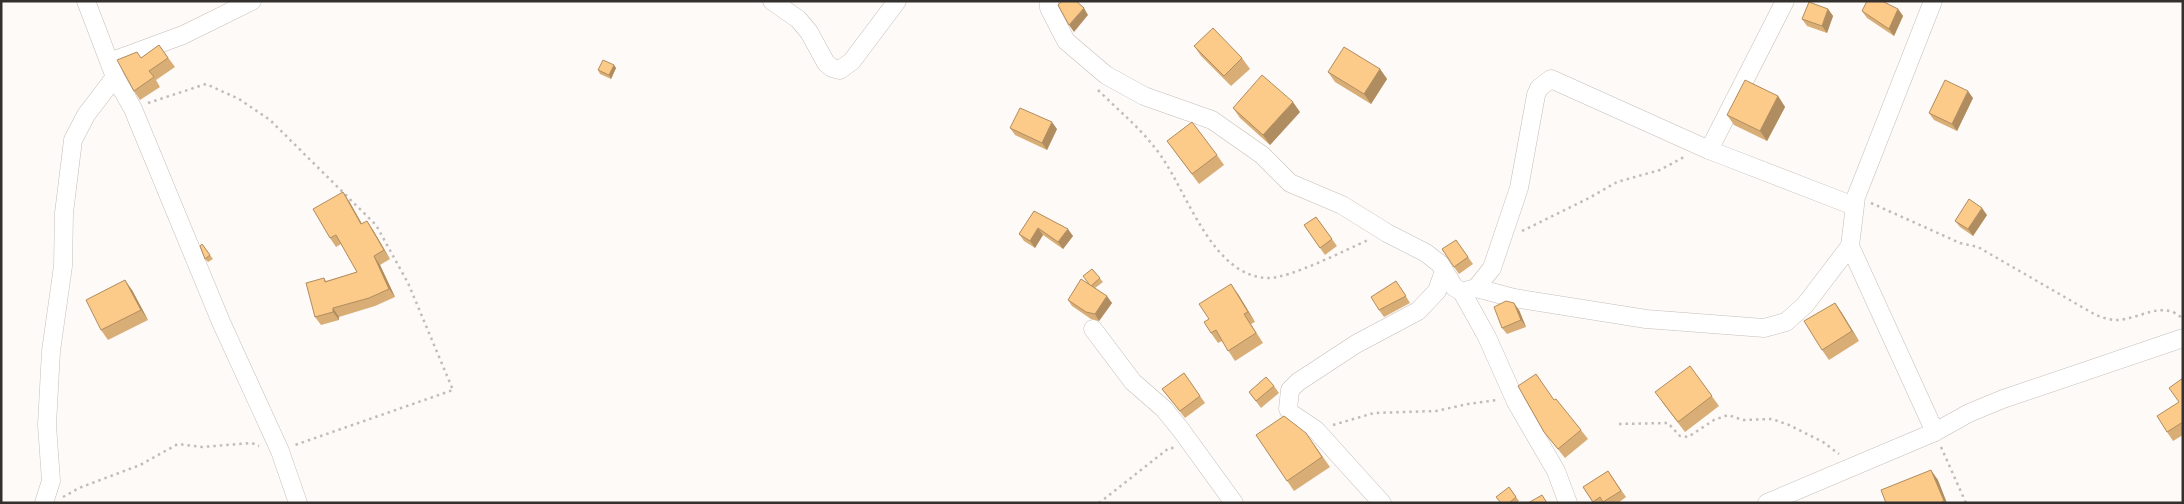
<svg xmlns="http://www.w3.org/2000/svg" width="2184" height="504" font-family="'Source Sans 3',sans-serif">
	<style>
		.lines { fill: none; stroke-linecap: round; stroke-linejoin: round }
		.street-casing { stroke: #c5beba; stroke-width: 19 }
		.path { stroke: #c0bcb9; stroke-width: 2.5; stroke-dasharray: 2.5 4; stroke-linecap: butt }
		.street { stroke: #fff; stroke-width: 18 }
		.wall { fill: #d9ae76 }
		.shaded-wall { fill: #b08d60 }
		.building { fill: #fcca89; stroke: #b08d60 }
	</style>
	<rect width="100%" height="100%" fill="#fefaf7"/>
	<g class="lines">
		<defs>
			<g id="street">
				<path d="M86 1 115 77 133 109 221 322 280 451 298 503"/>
				<path d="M772 1 798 19 809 32 826 63 832 68 840 70 852 61 897 1"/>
				<path d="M1049 1V8L1066 41 1106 75 1144 96 1212 120 1262 155 1290 183 1342 205 1387 233 1426 253 1440 264 1454 287 1462 292 1476 288 1514 298 1646 319 1764 328 1786 322 1805 305 1850 246"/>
				<path d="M1933 1 1856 197 1850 246 1935 432"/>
				<path d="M115 60 183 35 252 1"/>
				<path d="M1709 150 1785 1"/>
				<path d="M1476 288 1492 268 1519 188 1536 95 1539 88 1551 79 1709 150 1854 206"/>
				<path d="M1462 292 1487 337 1516 402 1556 471 1568 503"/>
				<path d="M1093 329 1133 382 1164 409 1181 430 1234 503"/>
				<path d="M44 503 51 481 47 425 51 351 63 266 64 213 73 140 86 115 115 77"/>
				<path d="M1382 503 1316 430 1292 414 1288 409 1290 390 1298 382 1356 344 1418 311 1437 291 1444 271"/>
				<path d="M1767 503 1935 432 1969 413 2003 399 2183 338"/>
			</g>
		</defs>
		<use href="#street" class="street-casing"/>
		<g class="path">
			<path d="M1098 90C1120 112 1143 130 1161 156 1188 194 1213 278 1269 278 1290 278 1346 250 1368 240"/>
			<path d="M148 103 206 84 239 99 270 120 376 225 408 283 453 390 295 445"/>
			<path d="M1871 203 1960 243 1978 247 2094 314C2101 317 2109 320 2117 320 2141 319 2163 299 2183 319"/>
			<path d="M1522 231 1589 198 1617 182 1660 170 1684 157"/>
			<path d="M1619 424 1668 423 1680 436 1688 437 1714 420 1728 415 1743 420 1772 419 1789 425 1823 442 1839 454"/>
			<path d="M1333 425 1374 413 1436 411 1468 404 1497 400"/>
			<path d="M1941 447 1966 503"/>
			<path d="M63 497 79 488 140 465 178 444 202 447 252 443 259 446"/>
			<path d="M1099 503 1169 448H1174"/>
		</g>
		<use href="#street" class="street"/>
	</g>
	<g class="wall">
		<path d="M1828 9 1833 16 1827 33 1807 26 1802 19Z"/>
		<path d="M1898 9 1903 16 1894 36 1867 18 1862 11Z"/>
		<path d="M159 45 175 67 156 80 160 87 140 100 134 91 141 58Z"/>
		<path d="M1194 46 1242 58 1250 69 1231 86 1201 56Z"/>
		<path d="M614 65 616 68 611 79 600 74 598 70Z"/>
		<path d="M1380 69 1387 79 1371 104 1335 82 1328 72Z"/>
		<path d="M1778 96 1785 107 1767 141 1734 125 1727 115Z"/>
		<path d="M1973 98 1957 131 1934 120 1929 113Z"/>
		<path d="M1233 108 1300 112 1270 145 1240 118Z"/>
		<path d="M1010 128 1057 129 1047 150 1015 135Z"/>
		<path d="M1167 141 1217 155 1224 165 1199 184Z"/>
		<path d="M349 201 362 224 373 230 390 259 380 265 395 297 375 306 339 317V320L321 325 315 317 324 278 326 281 357 272 341 244 336 247 330 238Z"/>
		<path d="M1034 211 1073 236 1063 249 1043 235 1035 248 1024 241 1019 234Z"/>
		<path d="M1987 215 1973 236 1960 227 1955 221Z"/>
		<path d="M1316 217 1337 246 1325 255 1304 225Z"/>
		<path d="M1456 240 1473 264 1459 274 1454 267Z"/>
		<path d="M202 244 213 259 208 262 205 259Z"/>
		<path d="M1092 269 1103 282 1095 288 1112 303 1099 321 1091 319 1072 306 1068 300 1088 284Z"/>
		<path d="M1401 288 1410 303 1384 317 1379 310Z"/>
		<path d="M132 290 148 320 108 340 101 330Z"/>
		<path d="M1238 294 1255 322 1251 324 1263 343 1235 361 1222 341 1218 343 1211 333 1209 319Z"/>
		<path d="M1835 303 1859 341 1829 360 1822 350Z"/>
		<path d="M1519 310 1526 327 1507 334 1502 328Z"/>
		<path d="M1690 366 1719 406 1685 432 1662 402Z"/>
		<path d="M1184 373 1205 403 1185 418 1162 389Z"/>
		<path d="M2183 378V435L2173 441 2167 432 2179 402Z"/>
		<path d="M1274 386 1279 393 1261 408 1249 392Z"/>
		<path d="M1554 400 1581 430 1588 439 1565 458 1544 432Z"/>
		<path d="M1256 435 1313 443 1330 467 1294 491Z"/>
		<path d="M1608 471 1626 497 1618 503H1593L1583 487Z"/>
		<path d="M1509 487 1519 501 1516 503H1501Z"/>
	</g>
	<g class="shaded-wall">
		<path d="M1084 8 1088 15 1074 32 1069 25Z"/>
		<path d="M1828 9 1833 16 1827 33 1822 26Z"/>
		<path d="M1898 9 1903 16 1894 36 1889 29Z"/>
		<path d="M614 65 616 68 611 79 609 75Z"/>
		<path d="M1380 69 1387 79 1371 104 1364 94Z"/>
		<path d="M1968 91 1973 98 1957 131 1952 124Z"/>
		<path d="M1778 96 1785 107 1767 141 1760 131Z"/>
		<path d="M1293 102 1300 112 1270 145 1263 135Z"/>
		<path d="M1052 122 1057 129 1047 150 1042 143Z"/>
		<path d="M343 192 349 201 367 233 361 224Z"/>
		<path d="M1982 208 1987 215 1973 236 1968 229Z"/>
		<path d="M367 221 373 230 390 259 384 250Z"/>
		<path d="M1038 228 1043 235 1035 248 1030 241Z"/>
		<path d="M1068 229 1073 236 1063 249 1058 242Z"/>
		<path d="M374 256 380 265 395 297 389 289Z"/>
		<path d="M125 280 132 290 148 320 141 310Z"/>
		<path d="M1231 284 1238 294 1255 322 1248 312Z"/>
		<path d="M1107 296 1112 303 1099 321 1095 314Z"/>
		<path d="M1514 303 1519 310 1526 327 1521 320Z"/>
		<path d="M1835 303 1842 313 1859 341 1852 331Z"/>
		<path d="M333 308 339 317V320L333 312Z"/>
		<path d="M1931 470 1938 480 1947 503H1945L1944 501Z"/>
	</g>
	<g class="building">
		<path d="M1062 1H1076L1084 8 1069 25 1058 5Z"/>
		<path d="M1867 1H1882L1898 9 1889 29 1862 11Z"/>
		<path d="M1809 2 1828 9 1822 26 1802 19Z"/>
		<path d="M1213 28 1242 58 1224 76 1194 46Z"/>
		<path d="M159 45 168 58 149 71 154 77 134 91 117 60 137 52 141 58Z"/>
		<path d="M1344 47 1380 69 1364 94 1328 72Z"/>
		<path d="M603 60 614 65 609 75 598 70Z"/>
		<path d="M1262 75 1293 102 1263 135 1233 108Z"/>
		<path d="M1745 80 1778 96 1760 131 1727 115Z"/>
		<path d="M1945 80 1968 91 1952 124 1929 113Z"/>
		<path d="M1020 108 1052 122 1042 143 1010 128Z"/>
		<path d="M1192 122 1217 155 1192 174 1167 141Z"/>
		<path d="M343 192 361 224 367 221 384 250 374 256 389 289 369 298 333 308V312L315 317 306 283 324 278 325 282 357 272 336 235 330 238 313 209Z"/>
		<path d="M1969 199 1982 208 1968 229 1955 221Z"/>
		<path d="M1034 211 1068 229 1058 242 1038 228 1030 241 1019 234Z"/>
		<path d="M1316 217 1332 239 1320 248 1304 225Z"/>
		<path d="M1456 240 1468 257 1454 267 1442 249Z"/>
		<path d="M202 244 210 255 205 259 200 246Z"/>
		<path d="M1092 269 1100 278 1091 286 1089 284 1083 276Z"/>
		<path d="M1081 279 1107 296 1095 314 1086 312 1068 300Z"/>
		<path d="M125 280 141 310 101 330 86 300Z"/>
		<path d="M1396 281 1406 296 1379 310 1371 297Z"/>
		<path d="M1231 284 1248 312 1244 314 1256 333 1228 351 1216 330 1211 333 1204 322 1209 319 1199 304Z"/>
		<path d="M1506 301 1514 303 1521 320 1502 328 1494 307Z"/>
		<path d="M1835 303 1852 331 1822 350 1804 321Z"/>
		<path d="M1690 366 1712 396 1678 422 1655 392Z"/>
		<path d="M1184 373 1200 396 1180 411 1162 389Z"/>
		<path d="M1536 374 1554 400 1556 399 1581 430 1558 449 1544 432 1518 386Z"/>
		<path d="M1266 377 1274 386 1256 401 1249 392Z"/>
		<path d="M2183 378V422L2167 432 2157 416 2179 402 2169 388Z"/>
		<path d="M1284 416 1306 433 1322 457 1287 481 1256 435Z"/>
		<path d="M1931 470 1944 501 1940 503H1886L1881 490Z"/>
		<path d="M1608 471 1621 491 1603 502 1600 497 1593 502 1583 487Z"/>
		<path d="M1509 487 1516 497 1509 503H1501L1496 497Z"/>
		<path d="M1542 495 1547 503H1528Z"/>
	</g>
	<rect width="2184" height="504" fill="none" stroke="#33302e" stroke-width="5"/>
</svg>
